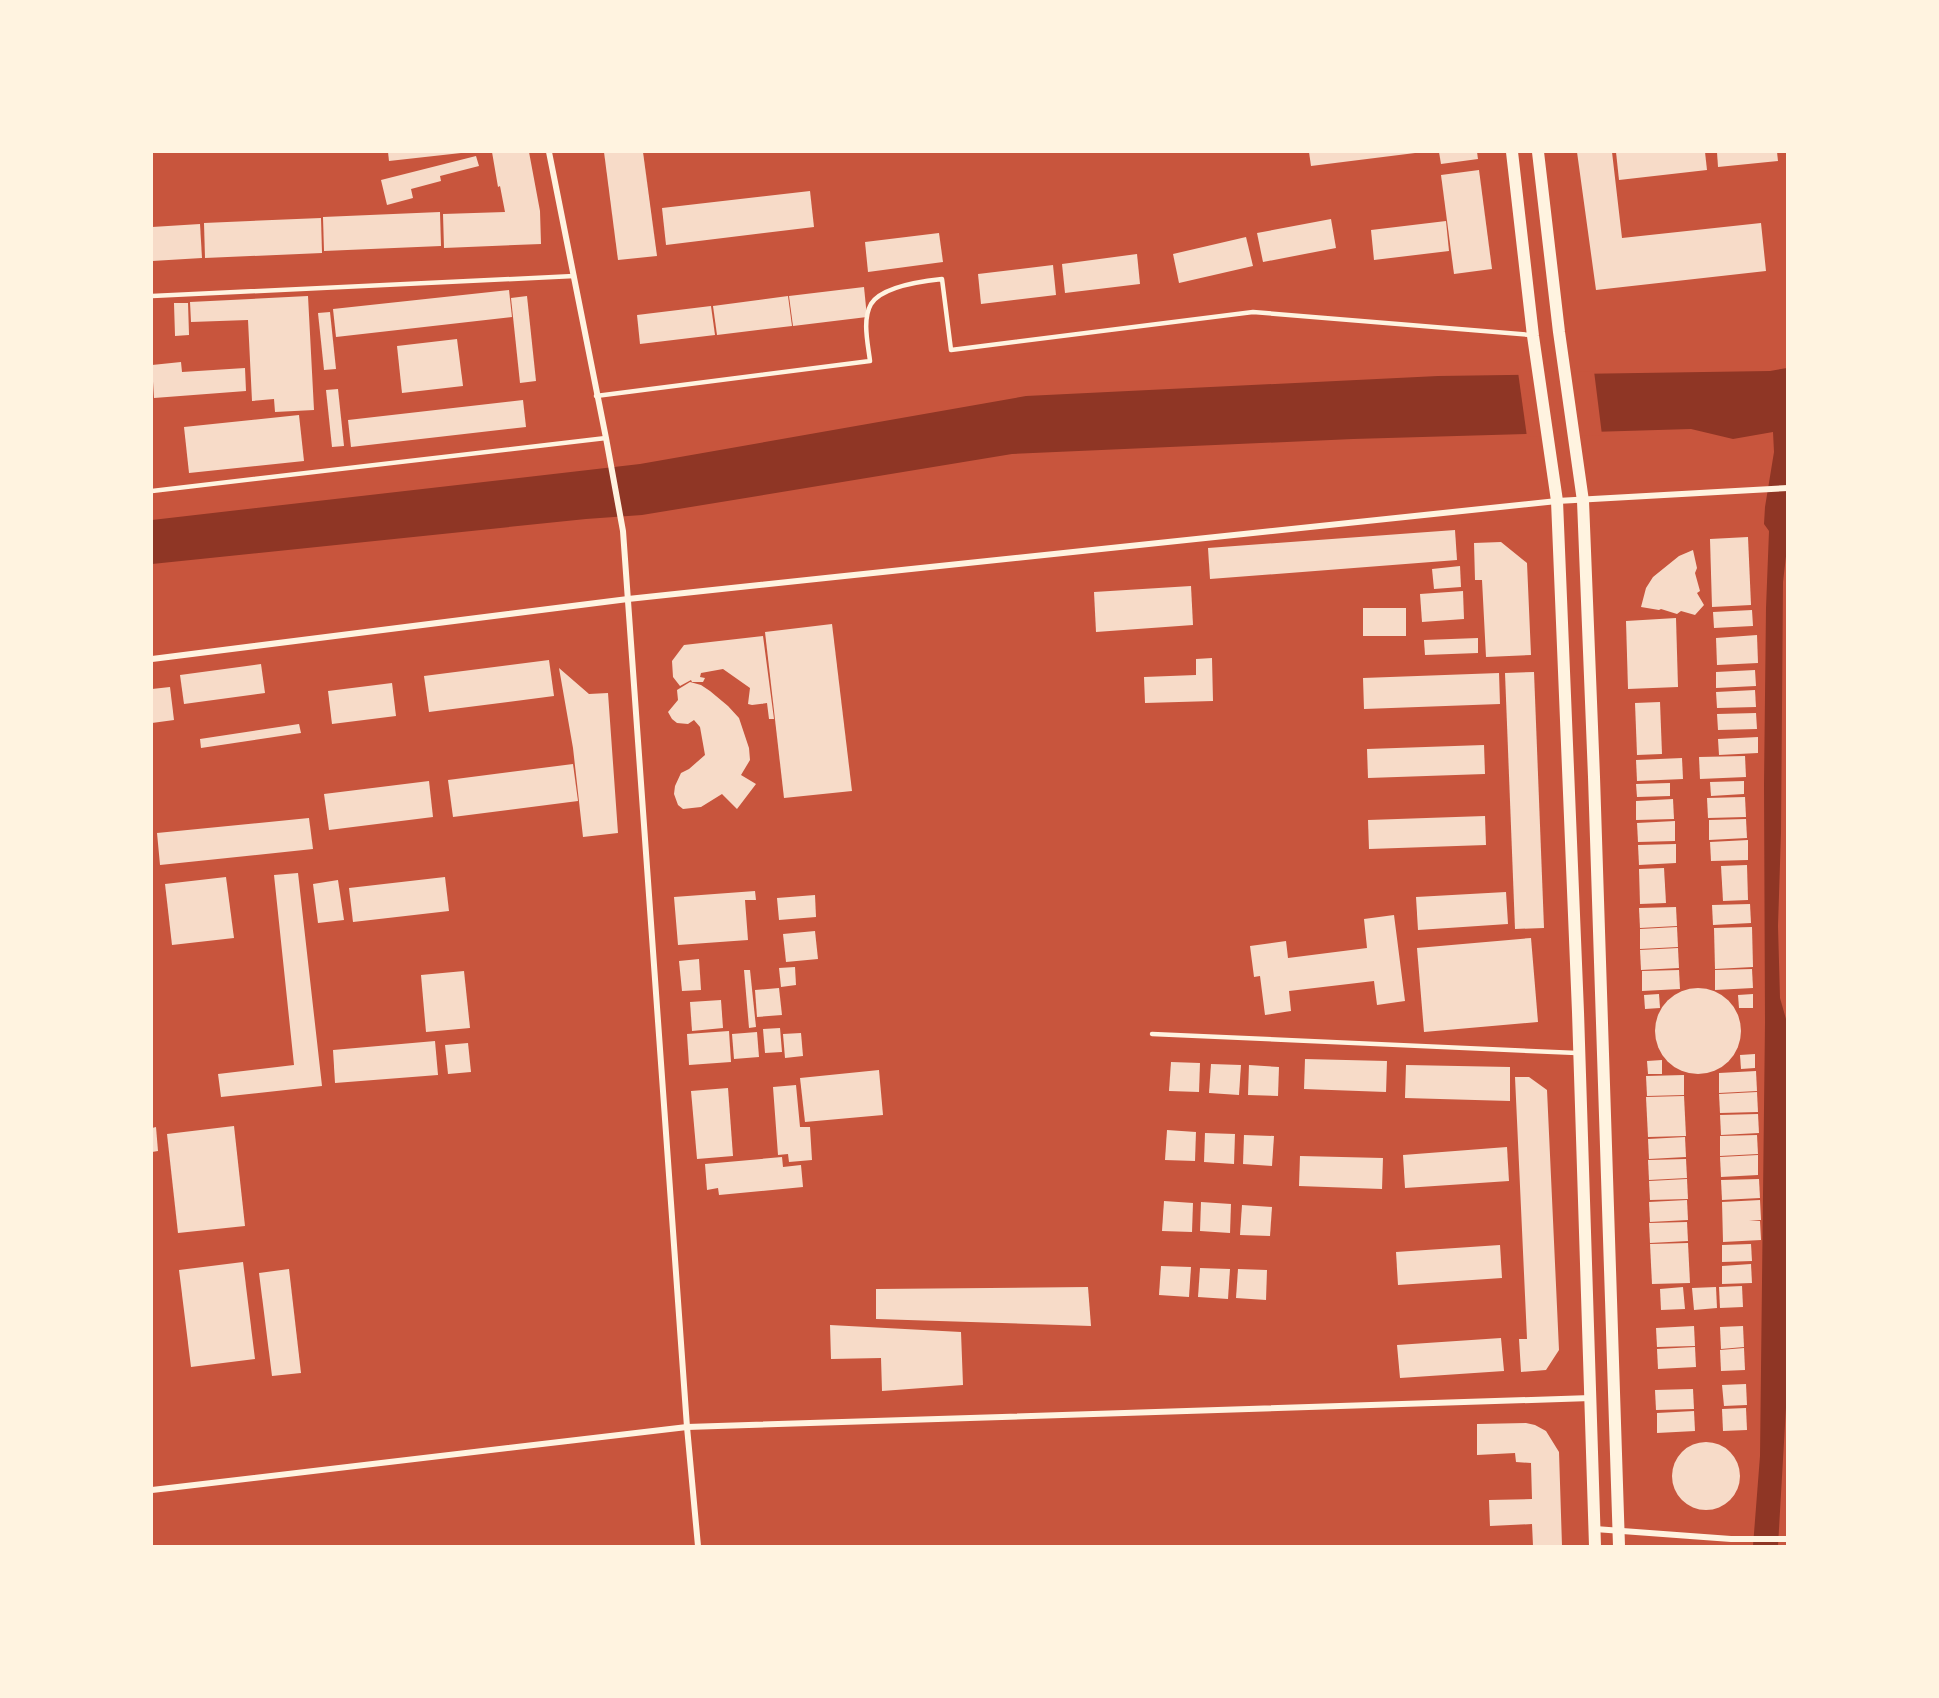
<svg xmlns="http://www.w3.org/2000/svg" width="1939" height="1698" font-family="'PT Sans',sans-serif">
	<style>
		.water { fill: #8f3625 }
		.pier { fill: #c8553d }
		.building { fill: #f7dbc8 }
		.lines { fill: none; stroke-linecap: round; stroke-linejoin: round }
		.service { stroke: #fff3e0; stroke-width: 4.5 }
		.minor { stroke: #fff3e0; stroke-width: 6 }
		.secondary { stroke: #fff3e0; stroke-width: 12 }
	</style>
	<rect width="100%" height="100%" fill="#c8553d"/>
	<path class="water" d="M1787 368 1788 539 1783 582 1781 833 1778 926 1780 998 1788 1026V1373L1778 1546H1753L1760 1456 1765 1022 1764 784 1766 608 1769 531 1764 524 1765 507 1774 452 1773 432 1733 439 1691 429 1353 439 1012 454 642 515 586 519 152 564V520L640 464 1026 396 1438 376 1770 371Z"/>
	<path class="pier" d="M1594 371 1602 435 1527 437 1518 372Z"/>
	<g class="building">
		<path d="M388 152H460L461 153 389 161Z"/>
		<path d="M492 152H529L540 211 541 244 444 248 443 214 505 212 500 186 498 187Z"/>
		<path d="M604 152H643L657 256 618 260Z"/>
		<path d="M1309 152H1415V153L1311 166Z"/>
		<path d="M1439 152H1477L1478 159 1441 164Z"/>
		<path d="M1577 152H1612L1622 238 1761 223 1766 271 1596 290Z"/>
		<path d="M1616 152H1705L1707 170 1619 180Z"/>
		<path d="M1717 152H1777L1778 161 1718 167Z"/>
		<path d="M476 156 479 166 440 176 441 181 411 189 413 198 387 205 381 180Z"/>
		<path d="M1479 170 1492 269 1454 274 1441 175Z"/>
		<path d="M810 191 814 227 666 245 662 208Z"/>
		<path d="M440 212 441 246 324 251 323 217Z"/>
		<path d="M321 218 322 253 205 258 204 223Z"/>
		<path d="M1331 219 1336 248 1263 262 1257 233Z"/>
		<path d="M1446 221 1449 251 1374 260 1371 230Z"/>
		<path d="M200 224 202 258 152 261V227Z"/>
		<path d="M939 233 943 262 868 272 865 242Z"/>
		<path d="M1246 237 1253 266 1179 283 1173 254Z"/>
		<path d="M1137 254 1140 284 1065 293 1062 264Z"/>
		<path d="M1053 265 1056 295 981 304 978 274Z"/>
		<path d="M864 287 867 317 793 326 789 296Z"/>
		<path d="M509 290 512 317 336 337 333 309Z"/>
		<path d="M308 296 314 410 275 412 274 399 252 401 248 320 191 322 190 302Z"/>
		<path d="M527 296 536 381 520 383 511 298Z"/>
		<path d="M788 296 792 326 717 335 713 306Z"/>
		<path d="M174 303H188L189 335 175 336Z"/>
		<path d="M711 306 715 335 640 344 637 315Z"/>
		<path d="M330 312 336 369 324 370 318 313Z"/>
		<path d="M457 339 463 386 402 393 397 346Z"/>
		<path d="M181 362 182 372 245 368 246 391 154 398 152 365Z"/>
		<path d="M338 389 344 446 332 447 326 390Z"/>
		<path d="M523 400 526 427 351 447 348 420Z"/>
		<path d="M299 415 304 461 189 473 184 427Z"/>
		<path d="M1455 530 1457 560 1210 579 1208 548Z"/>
		<path d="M1748 537 1751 605 1712 607 1710 539Z"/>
		<path d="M1501 542 1527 563 1531 655 1486 657 1482 580H1475L1474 543Z"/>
		<path d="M1693 550 1697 568 1695 573 1700 591 1697 593 1704 605 1695 615 1681 611 1677 614 1661 609 1659 610 1641 607 1646 588 1653 577 1679 556Z"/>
		<path d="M1460 566 1461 587 1434 589 1432 569Z"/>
		<path d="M1191 586 1193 625 1096 632 1094 592Z"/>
		<path d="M1463 591 1464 619 1422 622 1420 594Z"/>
		<rect x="1363" y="608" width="43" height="28"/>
		<path d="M1752 610 1753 626 1714 628 1713 612Z"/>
		<path d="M1676 618 1678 687 1628 689 1626 621Z"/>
		<path d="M832 624 852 791 784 798 765 632Z"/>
		<path d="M1757 635 1758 663 1717 665 1716 638Z"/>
		<path d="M763 636 774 719H769L767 703 752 705 748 704 750 688 723 669 701 673 700 677 705 678 703 682H692L691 680 680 686 673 677 672 661 684 645Z"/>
		<path d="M1478 638V653L1425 655 1424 640Z"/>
		<path d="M1212 658 1213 701 1145 703 1144 677 1196 675V659Z"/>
		<path d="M549 660 554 696 429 712 424 676Z"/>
		<path d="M261 664 265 693 184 704 180 675Z"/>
		<path d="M559 668 589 694 608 693 618 833 583 837 573 748Z"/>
		<path d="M1755 670 1756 686 1716 688V672Z"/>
		<path d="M1534 672 1544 928 1515 929 1505 673Z"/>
		<path d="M1499 673 1500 704 1364 709 1363 678Z"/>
		<path d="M690 682 701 685 710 691 728 706 739 718 749 748 750 760 741 775 756 784 737 809 722 794 701 807 683 809 678 805 674 794 675 786 681 773 689 769 705 755 700 727 694 720 688 724 677 723 672 719 668 712 678 700 677 690Z"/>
		<path d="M392 683 396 716 332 724 328 691Z"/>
		<path d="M170 687 174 720 152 723V689Z"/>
		<path d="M1755 690 1756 707 1717 708 1716 692Z"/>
		<path d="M1660 702 1662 754 1637 755 1635 703Z"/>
		<path d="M1756 713 1757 729 1718 730 1717 714Z"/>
		<path d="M299 724 301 733 201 748 200 739Z"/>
		<path d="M1758 737V753L1719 755 1718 739Z"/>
		<path d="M1484 745 1485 774 1368 778 1367 749Z"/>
		<path d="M1745 756 1746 777 1700 779 1699 757Z"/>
		<path d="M1682 758 1683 779 1637 781 1636 760Z"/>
		<path d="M573 764 578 801 453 817 448 780Z"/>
		<path d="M429 781 433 817 329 830 324 794Z"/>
		<path d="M1744 781V794L1711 796 1710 782Z"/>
		<path d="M1670 783V796L1637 797 1636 784Z"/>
		<path d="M1745 797 1746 817 1708 818 1707 798Z"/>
		<path d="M1673 799 1674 819 1636 820V801Z"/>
		<path d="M1485 816 1486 845 1369 849 1368 820Z"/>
		<path d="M309 818 313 849 160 865 157 833Z"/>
		<path d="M1746 819 1747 838 1709 840V820Z"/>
		<path d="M1675 821V841L1638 842 1637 823Z"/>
		<path d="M1748 840V860L1711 861 1710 842Z"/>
		<path d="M1676 844V863L1639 865 1638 845Z"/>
		<path d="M1747 865 1748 900 1723 901 1721 866Z"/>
		<path d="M1664 868 1666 903 1640 904 1639 869Z"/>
		<path d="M298 873 322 1086 221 1097 218 1074 294 1065 274 875Z"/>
		<path d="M226 877 234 938 172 945 165 884Z"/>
		<path d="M445 877 449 911 353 922 349 888Z"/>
		<path d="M338 880 344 920 318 923 313 884Z"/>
		<path d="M755 891 756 900H745L748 940 678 945 674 897Z"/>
		<path d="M1506 892 1508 924 1418 930 1416 897Z"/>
		<path d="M815 895 816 917 779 920 777 898Z"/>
		<path d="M1750 904 1751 923 1713 925 1712 905Z"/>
		<path d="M1676 907 1677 926 1640 928 1639 908Z"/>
		<path d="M1394 915 1405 1001 1377 1005 1374 981 1289 991 1291 1011 1265 1015 1260 976 1254 977 1250 946 1286 941 1288 958 1367 948 1364 919Z"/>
		<path d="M1677 927 1678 947 1640 949V929Z"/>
		<path d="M1752 927 1753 967 1715 969 1714 928Z"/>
		<path d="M815 931 818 959 786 962 783 934Z"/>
		<path d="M1531 938 1538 1022 1424 1032 1417 948Z"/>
		<path d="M1678 948 1679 968 1641 970 1640 950Z"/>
		<path d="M699 959 701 990 682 991 679 961Z"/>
		<path d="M795 967 796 985 781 987 779 968Z"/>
		<path d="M1752 969 1753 988 1715 990V970Z"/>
		<path d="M744 970H750L756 1027 749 1028Z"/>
		<path d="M1679 970 1680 989 1642 991V971Z"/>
		<path d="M464 971 470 1028 426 1032 421 975Z"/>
		<circle cx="1698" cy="1031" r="43"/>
		<path d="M779 988 782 1015 757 1017 755 990Z"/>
		<path d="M1659 994 1660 1008 1645 1009 1644 995Z"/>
		<path d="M1753 994V1008H1739L1738 995Z"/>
		<path d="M721 1000 723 1028 692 1031 690 1002Z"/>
		<path d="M780 1028 782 1052 765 1053 763 1029Z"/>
		<path d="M729 1031 731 1062 689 1065 687 1034Z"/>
		<path d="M757 1032 759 1057 734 1059 732 1034Z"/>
		<path d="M801 1033 803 1056 785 1058 783 1034Z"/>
		<path d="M435 1041 438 1075 335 1083 333 1050Z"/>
		<path d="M468 1043 471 1072 448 1074 445 1045Z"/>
		<path d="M1755 1054V1068L1741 1069 1740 1055Z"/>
		<path d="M1305 1059 1387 1061 1386 1092 1304 1089Z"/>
		<path d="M1662 1060V1074H1648L1647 1061Z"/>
		<path d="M1171 1062 1200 1063 1199 1092 1169 1091Z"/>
		<path d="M1211 1064 1241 1065 1239 1095 1209 1093Z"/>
		<path d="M1249 1065 1279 1067 1278 1096 1248 1095Z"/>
		<path d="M1406 1065 1510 1067V1101L1405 1098Z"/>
		<path d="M879 1070 883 1115 805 1122 800 1078Z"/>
		<path d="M1756 1071 1757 1091 1719 1093V1073Z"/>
		<path d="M1684 1075V1095L1647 1096 1646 1076Z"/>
		<path d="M1515 1077H1529L1547 1090 1559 1350 1546 1370 1521 1372 1519 1339H1527Z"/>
		<path d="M796 1085 800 1127H810L812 1160 789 1162 788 1154 778 1155 773 1087Z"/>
		<path d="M728 1088 733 1156 697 1159 691 1091Z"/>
		<path d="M1757 1092 1758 1112 1720 1113 1719 1094Z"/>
		<path d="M1684 1096 1686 1136 1648 1137 1646 1097Z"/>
		<path d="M1758 1114 1759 1133 1721 1135 1720 1115Z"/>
		<path d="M234 1126 245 1226 178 1233 167 1134Z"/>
		<path d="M156 1127 158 1151 152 1152V1128Z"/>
		<path d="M1167 1130 1196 1132 1195 1161 1165 1160Z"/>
		<path d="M1205 1133 1235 1134 1234 1164 1204 1162Z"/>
		<path d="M1244 1135 1274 1136 1272 1166 1243 1164Z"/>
		<path d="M1757 1135 1758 1154 1720 1156V1136Z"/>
		<path d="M1685 1137 1686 1157 1649 1159 1648 1139Z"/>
		<path d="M1507 1147 1509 1181 1405 1188 1403 1155Z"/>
		<path d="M1758 1155V1175L1721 1177 1720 1157Z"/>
		<path d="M1300 1156 1383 1158 1382 1189 1299 1186Z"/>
		<path d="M782 1157 783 1167 801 1165 803 1187 719 1195 718 1188 707 1190 705 1164Z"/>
		<path d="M1686 1159 1687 1178 1649 1180 1648 1160Z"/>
		<path d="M1687 1179 1688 1199 1650 1200 1649 1181Z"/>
		<path d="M1759 1179 1760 1198 1722 1200 1721 1180Z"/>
		<path d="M1687 1200 1688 1220 1650 1222 1649 1202Z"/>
		<path d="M1760 1200 1761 1220H1749L1760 1221 1761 1240 1723 1242 1722 1202Z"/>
		<path d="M1164 1201 1193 1203 1192 1232 1162 1231Z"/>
		<path d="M1201 1202 1231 1204 1230 1233 1200 1231Z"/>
		<path d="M1242 1205 1272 1207 1270 1236 1240 1235Z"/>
		<path d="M1687 1222 1688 1241 1650 1243 1649 1223Z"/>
		<path d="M1688 1243 1690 1283 1652 1284 1650 1244Z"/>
		<path d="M1751 1244 1752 1261 1722 1262V1245Z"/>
		<path d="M1500 1245 1502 1278 1398 1285 1396 1252Z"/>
		<path d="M243 1262 255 1359 191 1367 179 1270Z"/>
		<path d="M1751 1264 1752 1283 1722 1284V1266Z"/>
		<path d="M1161 1266 1191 1267 1189 1297 1159 1295Z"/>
		<path d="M1200 1268 1230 1269 1228 1299 1198 1297Z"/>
		<path d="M289 1269 301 1373 272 1376 259 1273Z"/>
		<path d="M1238 1269 1267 1270 1266 1300 1236 1298Z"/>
		<path d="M1742 1286 1743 1307 1720 1308 1719 1287Z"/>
		<path d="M1088 1287 1091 1326 876 1319V1289Z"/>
		<path d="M1683 1287 1685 1309 1661 1310 1660 1289Z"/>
		<path d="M1716 1287 1717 1308 1694 1310 1692 1288Z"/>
		<path d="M830 1325 961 1332 963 1385 882 1391 881 1358 831 1359Z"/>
		<path d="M1694 1326 1695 1346 1657 1347 1656 1328Z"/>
		<path d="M1743 1326 1744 1347 1721 1349 1720 1327Z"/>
		<path d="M1501 1338 1504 1371 1400 1378 1397 1345Z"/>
		<path d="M1695 1347 1696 1367 1658 1369 1657 1349Z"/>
		<path d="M1744 1348 1745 1370 1721 1371 1720 1350Z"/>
		<path d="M1746 1384 1747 1405 1724 1406 1722 1385Z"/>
		<path d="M1693 1389 1694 1409 1656 1410 1655 1390Z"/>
		<path d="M1746 1408 1747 1430 1723 1431 1722 1409Z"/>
		<path d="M1694 1411 1695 1431 1657 1433V1413Z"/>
		<path d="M1526 1423 1535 1425 1546 1431 1559 1452 1562 1546H1533L1532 1524 1490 1526 1489 1500 1532 1499 1531 1463 1516 1462 1515 1453 1477 1455V1424Z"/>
		<circle cx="1706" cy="1476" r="34"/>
	</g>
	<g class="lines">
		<g class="service">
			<path d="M152 296 574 276"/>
			<path d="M596 396 870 361C868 344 862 320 871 304 882 286 923 281 942 279L951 350 1253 312 1531 335"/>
			<path d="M152 491 606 438"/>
			<path d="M1152 1034 1577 1053"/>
		</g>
		<g class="minor">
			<path d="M549 152 606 438 623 531 687 1427 698 1546"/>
			<path d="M152 659 628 599 835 577 1557 501 1788 488"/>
			<path d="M152 1490 687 1427 1591 1398"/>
			<path d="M1595 1529 1731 1539H1788"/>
		</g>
		<g class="secondary">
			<path d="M1512 152 1533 336 1557 501 1578 1012 1595 1546"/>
			<path d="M1538 152 1559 332 1583 501 1594 777 1619 1546"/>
		</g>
	</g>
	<rect width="1939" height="1698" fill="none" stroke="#fff3e0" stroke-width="306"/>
</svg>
